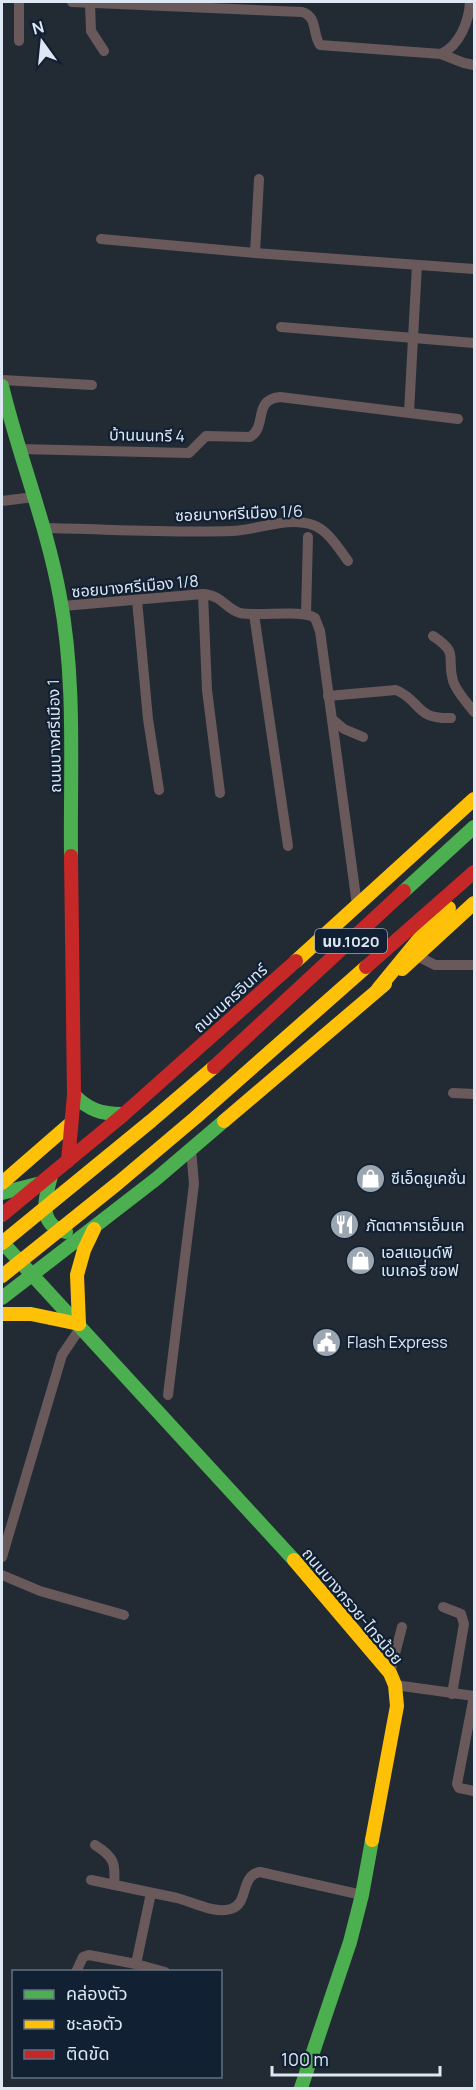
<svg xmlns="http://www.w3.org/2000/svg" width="476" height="2090" font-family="Manrope,'Noto Sans Thai',sans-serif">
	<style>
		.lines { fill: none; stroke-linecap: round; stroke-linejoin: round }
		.street { stroke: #69595b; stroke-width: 10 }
		.fast { stroke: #4caf50; stroke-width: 14 }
		.slow { stroke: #ffc107; stroke-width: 14 }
		.jam { stroke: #c62828; stroke-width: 14 }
		.labels { text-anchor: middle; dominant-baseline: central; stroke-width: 4.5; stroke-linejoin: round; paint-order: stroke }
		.shield { fill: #112032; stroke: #a0acba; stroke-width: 1.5 }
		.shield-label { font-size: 15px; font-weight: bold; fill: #dee8f4 }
		.street-label { font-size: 16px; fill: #dee8f4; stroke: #112032 }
		.poi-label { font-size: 16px; fill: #dee8f4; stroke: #112032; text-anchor: start }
	</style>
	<rect width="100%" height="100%" fill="#222b34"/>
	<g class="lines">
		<g class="street">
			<path d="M72 2 302 12C318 17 312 33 320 45L441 54 464 63 474 65"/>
			<path d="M90 4 91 31 104 51"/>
			<path d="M19 41V2"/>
			<path d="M441 54C460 45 469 21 470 2"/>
			<path d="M101 239 255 253 474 269"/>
			<path d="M255 253 259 179"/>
			<path d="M281 327 474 343"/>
			<path d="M2 380 92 385"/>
			<path d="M409 412 417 265"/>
			<path d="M19 449 189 453 206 436 250 437C268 426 252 400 280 397L458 419"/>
			<path d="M2 501 34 497"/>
			<path d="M44 528C106 529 169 533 232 531 258 530 287 516 313 525 328 530 339 549 348 561"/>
			<path d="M203 594 207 690 220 793"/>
			<path d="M137 600 148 719 159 790"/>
			<path d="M63 606 203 594C224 596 224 608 240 613 258 617 303 609 315 618L320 631 357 905"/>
			<path d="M254 614 288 846"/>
			<path d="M306 614 308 537"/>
			<path d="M433 636C460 654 446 656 453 681 457 693 467 702 474 712"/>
			<path d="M328 696 396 690C422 701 414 719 451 718"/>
			<path d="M332 719 344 729 363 737"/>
			<path d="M417 956 435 965H474"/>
			<path d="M453 1093 474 1094"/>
			<path d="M168 1395 194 1184 191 1149"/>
			<path d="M2 1557 62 1355 81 1327"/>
			<path d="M2 1575 40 1591 124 1615"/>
			<path d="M443 1607 461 1614 464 1624 452 1694"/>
			<path d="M390 1673 402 1627"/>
			<path d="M395 1685 474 1696"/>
			<path d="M474 1696 457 1784 459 1788 474 1791"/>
			<path d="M95 1845C114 1857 116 1863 114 1885"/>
			<path d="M91 1880C120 1886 148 1892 177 1898 193 1902 214 1914 231 1909 249 1904 240 1875 260 1872L362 1895"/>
			<path d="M151 1893 136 1964 165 1972"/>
			<path d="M76 1972 83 1957 89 1955 136 1964"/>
		</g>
		<g class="fast">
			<path d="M2 386C19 457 47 525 60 597 76 681 70 770 71 856"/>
			<path d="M404 891 474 827"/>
			<path d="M74 1095C89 1110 101 1114 122 1114"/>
			<path d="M51 1176C45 1198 37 1225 66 1232"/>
			<path d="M2 1193 37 1184"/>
			<path d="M2 1242 294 1560"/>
			<path d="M2 1298 156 1179 224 1121"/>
			<path d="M301 2088 350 1942 362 1895 372 1840"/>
		</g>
		<g class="slow">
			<path d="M296 961 474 799"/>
			<path d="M402 969 474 903"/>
			<path d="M378 989 424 933 449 908"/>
			<path d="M224 1121 385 984"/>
			<path d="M2 1183 71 1123"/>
			<path d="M2 1243 151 1121 214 1067"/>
			<path d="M2 1276 118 1183 195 1118 366 967"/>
			<path d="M2 1314H31L79 1324"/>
			<path d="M79 1324 77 1275 84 1250 94 1229"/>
			<path d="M294 1560 390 1673 395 1685 397 1706 372 1840"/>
		</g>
		<g class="jam">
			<path d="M366 967 474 872"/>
			<path d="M214 1067 404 891"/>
			<path d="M68 1161 74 1095 71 856"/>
			<path d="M2 1215 123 1115 296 961"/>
		</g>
	</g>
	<defs>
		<symbol id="shop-disc" viewBox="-11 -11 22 22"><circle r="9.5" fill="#9ca6b1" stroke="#112032"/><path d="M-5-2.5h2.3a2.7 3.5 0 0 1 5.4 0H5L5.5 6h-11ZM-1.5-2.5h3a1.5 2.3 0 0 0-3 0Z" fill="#fff"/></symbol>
		<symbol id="restaurant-disc" viewBox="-11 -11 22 22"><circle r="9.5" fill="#9ca6b1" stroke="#112032"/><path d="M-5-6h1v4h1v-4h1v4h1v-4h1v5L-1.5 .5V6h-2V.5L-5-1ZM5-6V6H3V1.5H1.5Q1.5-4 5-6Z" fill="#fff"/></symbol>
		<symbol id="civic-disc" viewBox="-11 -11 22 22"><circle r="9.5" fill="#9ca6b1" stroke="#112032"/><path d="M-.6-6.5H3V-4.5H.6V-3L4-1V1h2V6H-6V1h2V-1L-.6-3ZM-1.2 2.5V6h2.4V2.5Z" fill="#fff"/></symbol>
	</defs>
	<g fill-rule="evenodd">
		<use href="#shop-disc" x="354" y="1162" width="33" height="33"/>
		<use href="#restaurant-disc" x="328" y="1208" width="33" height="33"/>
		<use href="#shop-disc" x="344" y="1244" width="33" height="33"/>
		<use href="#civic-disc" x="310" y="1326" width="33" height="33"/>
	</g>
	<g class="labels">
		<rect class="shield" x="315" y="929" width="72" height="24" rx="4.5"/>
		<g class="shield-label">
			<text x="351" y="941">นบ.1020</text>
		</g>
		<g class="street-label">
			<text transform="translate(147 435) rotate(1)">บ้านนนทรี 4</text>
			<text transform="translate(239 513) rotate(-2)">ซอยบางศรีเมือง 1/6</text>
			<text transform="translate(135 586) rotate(-5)">ซอยบางศรีเมือง 1/8</text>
			<text transform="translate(54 736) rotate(-91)">ถนนบางศรีเมือง 1</text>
			<text transform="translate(230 998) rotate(-42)">ถนนนครอินทร์</text>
			<text transform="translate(353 1606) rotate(50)">ถนนบางกรวย-ไทรน้อย</text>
		</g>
		<g class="poi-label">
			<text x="391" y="1178">ซีเอ็ดยูเคชั่น</text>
			<text x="366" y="1225">ภัตตาคารเอ็มเค</text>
			<text x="381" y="1252">เอสแอนด์พี<tspan x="381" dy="18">เบเกอรี่ ชอฟ</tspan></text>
			<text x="347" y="1342">Flash Express</text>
		</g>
	</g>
	<rect width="476" height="2090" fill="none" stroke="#dee8f4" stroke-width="6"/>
	<rect x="12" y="1970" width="210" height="108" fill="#112032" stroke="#637080" stroke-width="1.5"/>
	<rect x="24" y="1990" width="30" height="9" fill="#4caf50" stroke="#637080" stroke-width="1.5"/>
	<text x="66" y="2000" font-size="18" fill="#dee8f4">คล่องตัว</text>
	<rect x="24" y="2020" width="30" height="9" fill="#ffc107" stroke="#637080" stroke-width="1.5"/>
	<text x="66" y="2030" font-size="18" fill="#dee8f4">ชะลอตัว</text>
	<rect x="24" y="2050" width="30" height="9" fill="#c62828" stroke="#637080" stroke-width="1.5"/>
	<text x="66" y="2060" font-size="18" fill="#dee8f4">ติดขัด</text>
	<g transform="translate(42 42) rotate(345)" stroke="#112032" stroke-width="4.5" paint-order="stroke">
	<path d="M0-4.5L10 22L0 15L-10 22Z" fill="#dee8f4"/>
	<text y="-9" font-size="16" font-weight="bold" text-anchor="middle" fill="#dee8f4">N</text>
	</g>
	<path d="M272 2066v9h168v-9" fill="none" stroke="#dee8f4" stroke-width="3"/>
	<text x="281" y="2066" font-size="18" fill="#dee8f4" stroke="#112032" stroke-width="4.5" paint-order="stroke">100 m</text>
</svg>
